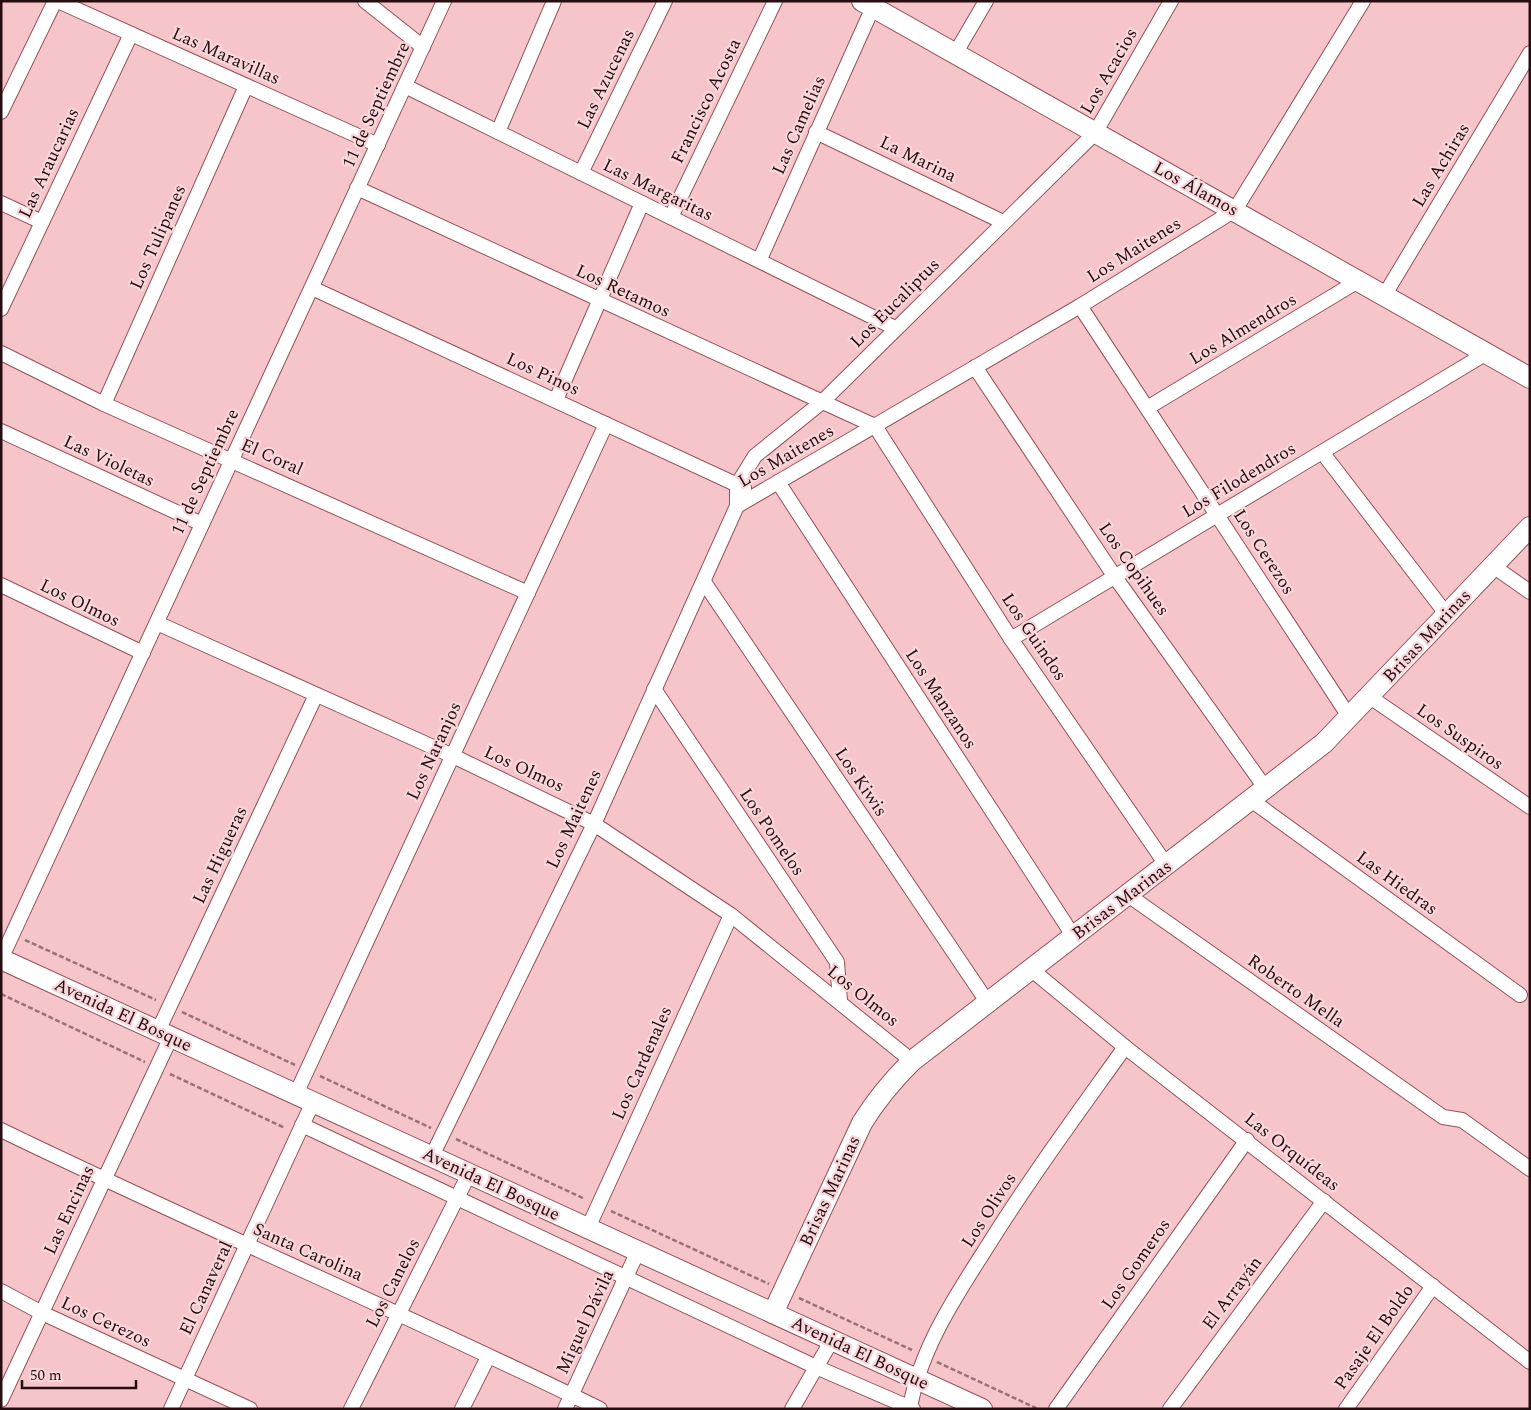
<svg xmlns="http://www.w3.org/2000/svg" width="1531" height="1410" font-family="Spectral,serif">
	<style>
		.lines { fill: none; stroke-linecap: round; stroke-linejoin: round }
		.street-casing { stroke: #96515a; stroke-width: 16 }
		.secondary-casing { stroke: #96515a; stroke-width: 22 }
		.path { stroke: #997276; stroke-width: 2.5; stroke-dasharray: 5 2.5; stroke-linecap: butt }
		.street { stroke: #fff; stroke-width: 14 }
		.secondary { stroke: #fff; stroke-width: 20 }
		.labels { text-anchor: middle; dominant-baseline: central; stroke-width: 4.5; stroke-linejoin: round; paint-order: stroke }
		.street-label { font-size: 18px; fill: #270c10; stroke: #f8d7da }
	</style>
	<rect width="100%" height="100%" fill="#f6c5c9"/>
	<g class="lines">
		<defs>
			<g id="street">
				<path d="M58 1 378 145"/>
				<path d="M365 1 423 47"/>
				<path d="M955 54 986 1"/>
				<path d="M405 86 895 328"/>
				<path d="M1 112 55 1"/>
				<path d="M498 132 554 1"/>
				<path d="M816 132 1003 222"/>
				<path d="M581 173 665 1"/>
				<path d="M357 188 875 426 1011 639 1167 866"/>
				<path d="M1 203 42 222"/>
				<path d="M671 217 775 1"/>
				<path d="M760 259 873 7"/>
				<path d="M312 288 744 488"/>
				<path d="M1384 296 1530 53"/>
				<path d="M1080 306 1350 718"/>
				<path d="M1 309 131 34"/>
				<path d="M1 353 104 404 528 593"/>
				<path d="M975 367 1115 577 1266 789"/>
				<path d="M556 400 642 203"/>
				<path d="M104 404 246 86"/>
				<path d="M1147 408 1358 281"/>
				<path d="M1 431 202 524"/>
				<path d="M1322 452 1447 615"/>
				<path d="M778 482 1074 937"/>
				<path d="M737 506V485L755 456 822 402 1095 133 1171 1"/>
				<path d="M1493 566 1530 592"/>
				<path d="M704 582 988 1003"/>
				<path d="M1 585 143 653"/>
				<path d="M157 623 453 756 594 824 731 915 912 1061"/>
				<path d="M1011 639 1485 354"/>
				<path d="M654 689 837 962 840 1001"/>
				<path d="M1370 697 1530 807"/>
				<path d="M1251 800 1520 995"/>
				<path d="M1128 895 1443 1117 1462 1120 1530 1169"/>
				<path d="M1 959 444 1"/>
				<path d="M1032 970 1125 1047 1530 1362"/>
				<path d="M158 1031 316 695"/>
				<path d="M296 1094 606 424"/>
				<path d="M302 1125 816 1367 913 1409"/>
				<path d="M1 1130C199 1226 402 1312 600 1409"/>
				<path d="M432 1156 594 824 737 506 1080 306 1235 210 1363 1"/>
				<path d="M588 1228 731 915"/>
				<path d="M1 1291 42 1313 250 1409"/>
				<path d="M1 1400 171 1037"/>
				<path d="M910 1407C921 1348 955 1297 987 1247 1030 1178 1078 1113 1125 1047"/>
				<path d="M171 1409 313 1102"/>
				<path d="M351 1409 469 1174"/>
				<path d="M462 1409 488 1357"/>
				<path d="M565 1409 638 1251"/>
				<path d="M792 1409 832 1340"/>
				<path d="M1056 1409 1247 1140"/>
				<path d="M1170 1409 1324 1201"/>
				<path d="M1346 1409 1433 1286"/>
			</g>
			<g id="secondary">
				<path d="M862 1 1530 378"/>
				<path d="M1 959 982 1409"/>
				<path d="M773 1313 862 1123C876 1100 893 1080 912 1061L1324 743 1530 527"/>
			</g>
		</defs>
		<use href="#street" class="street-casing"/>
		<use href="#secondary" class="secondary-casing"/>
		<g class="path">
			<path d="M25 940 156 1000"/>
			<path d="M1 994 145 1062"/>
			<path d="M182 1012 295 1065"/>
			<path d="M170 1074 285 1128"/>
			<path d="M320 1076 431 1128"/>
			<path d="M456 1139 585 1199"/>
			<path d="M611 1211 769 1284"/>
			<path d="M799 1298 912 1350"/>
			<path d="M937 1362 1038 1409"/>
		</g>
		<use href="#street" class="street"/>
		<use href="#secondary" class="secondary"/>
	</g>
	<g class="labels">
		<g class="street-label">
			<text transform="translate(226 56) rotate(24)">Las Maravillas</text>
			<text transform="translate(1109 71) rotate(-60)">Los Acacios</text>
			<text transform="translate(606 79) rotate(-64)">Las Azucenas</text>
			<text transform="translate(706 101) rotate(-64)">Francisco Acosta</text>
			<text transform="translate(376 105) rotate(-65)">11 de Septiembre</text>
			<text transform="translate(799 125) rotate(-66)">Las Camelias</text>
			<text transform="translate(918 159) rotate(26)">La Marina</text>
			<text transform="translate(49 163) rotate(-65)">Las Araucarias</text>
			<text transform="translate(1441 165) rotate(-59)">Las Achiras</text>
			<text transform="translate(1196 189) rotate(29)">Los Álamos</text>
			<text transform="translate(658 190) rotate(26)">Las Margaritas</text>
			<text transform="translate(158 237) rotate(-66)">Los Tulipanes</text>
			<text transform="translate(1134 250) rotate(-32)">Los Maitenes</text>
			<text transform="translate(623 291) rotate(25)">Los Retamos</text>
			<text transform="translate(895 303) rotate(-45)">Los Eucaliptus</text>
			<text transform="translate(1243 329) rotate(-31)">Los Almendros</text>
			<text transform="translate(543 374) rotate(25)">Los Pinos</text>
			<text transform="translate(786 456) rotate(-30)">Los Maitenes</text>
			<text transform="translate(272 457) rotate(24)">El Coral</text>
			<text transform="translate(109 461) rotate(25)">Las Violetas</text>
			<text transform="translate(205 472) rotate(-65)">11 de Septiembre</text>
			<text transform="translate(1239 480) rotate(-31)">Los Filodendros</text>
			<text transform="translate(1264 552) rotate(57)">Los Cerezos</text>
			<text transform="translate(1134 569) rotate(55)">Los Copihues</text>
			<text transform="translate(80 603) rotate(26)">Los Olmos</text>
			<text transform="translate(1427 636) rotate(-47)">Brisas Marinas</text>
			<text transform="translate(1034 637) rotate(56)">Los Guindos</text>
			<text transform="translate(941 699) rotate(57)">Los Manzanos</text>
			<text transform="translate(1460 737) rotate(35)">Los Suspiros</text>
			<text transform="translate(434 751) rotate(-65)">Los Naranjos</text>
			<text transform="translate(524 769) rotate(25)">Los Olmos</text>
			<text transform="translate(861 782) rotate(56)">Los Kiwis</text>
			<text transform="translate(574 819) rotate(-65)">Los Maitenes</text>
			<text transform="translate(772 832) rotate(56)">Los Pomelos</text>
			<text transform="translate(220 855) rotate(-65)">Las Higueras</text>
			<text transform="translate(1397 883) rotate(36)">Las Hiedras</text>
			<text transform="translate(1122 900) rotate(-37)">Brisas Marinas</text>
			<text transform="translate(1296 991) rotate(35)">Roberto Mella</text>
			<text transform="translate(863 996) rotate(39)">Los Olmos</text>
			<text transform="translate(123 1015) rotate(25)">Avenida El Bosque</text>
			<text transform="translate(642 1063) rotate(-66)">Los Cardenales</text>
			<text transform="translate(1292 1152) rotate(38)">Las Orquídeas</text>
			<text transform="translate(491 1184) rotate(25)">Avenida El Bosque</text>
			<text transform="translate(830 1191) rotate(-65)">Brisas Marinas</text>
			<text transform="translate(69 1210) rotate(-65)">Las Encinas</text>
			<text transform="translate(989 1210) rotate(-57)">Los Olivos</text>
			<text transform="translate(308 1252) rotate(24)">Santa Carolina</text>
			<text transform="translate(1136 1264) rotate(-55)">Los Gomeros</text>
			<text transform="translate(393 1283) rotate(-63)">Los Canelos</text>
			<text transform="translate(206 1288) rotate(-65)">El Canaveral</text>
			<text transform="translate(1232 1293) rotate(-53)">El Arrayán</text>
			<text transform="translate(106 1322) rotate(25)">Los Cerezos</text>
			<text transform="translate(585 1322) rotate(-65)">Miguel Dávila</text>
			<text transform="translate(1374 1337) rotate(-55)">Pasaje El Boldo</text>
			<text transform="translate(860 1353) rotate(25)">Avenida El Bosque</text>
		</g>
	</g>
	<rect width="1531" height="1410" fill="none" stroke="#270c10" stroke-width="5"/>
	<path d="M22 1380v8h114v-8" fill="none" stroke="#270c10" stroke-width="2.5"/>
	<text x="30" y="1380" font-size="15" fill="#270c10" stroke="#f8d7da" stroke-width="4" paint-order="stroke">50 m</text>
</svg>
